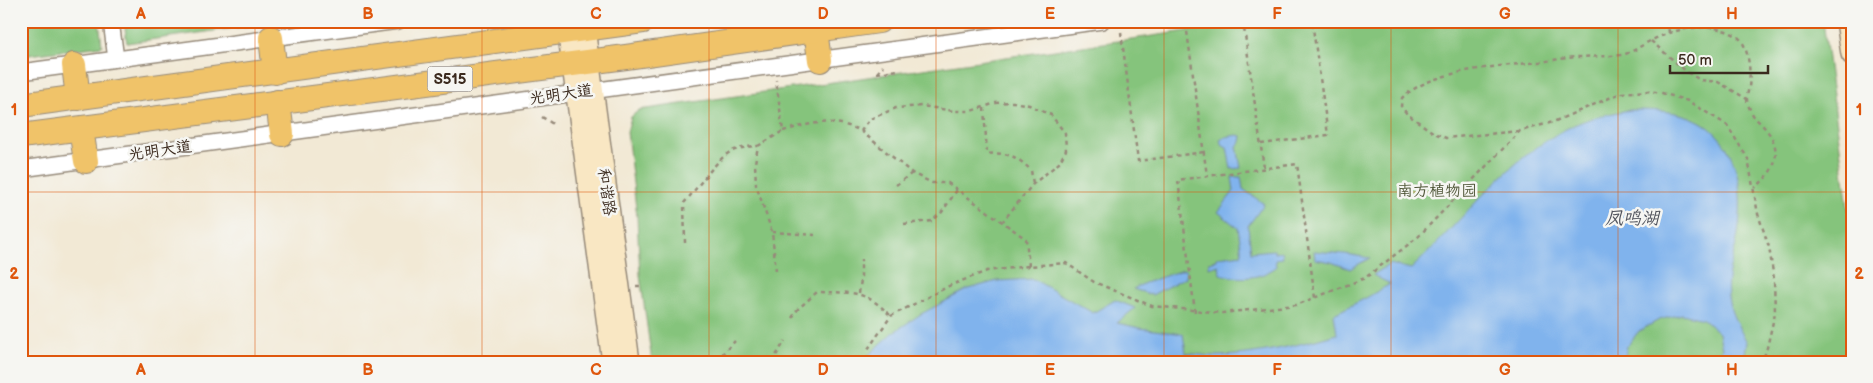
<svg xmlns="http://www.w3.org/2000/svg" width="1873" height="383" font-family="'Balsamiq Sans','LXGW WenKai TC',sans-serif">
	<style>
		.green { fill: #85c47c; stroke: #60774d }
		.water { fill: #80b3ed; stroke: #5e6e86 }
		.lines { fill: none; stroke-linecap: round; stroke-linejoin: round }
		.street-casing { stroke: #968a7a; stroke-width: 18 }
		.secondary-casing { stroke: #968a7a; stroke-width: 24 }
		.primary-casing { stroke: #968a7a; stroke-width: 26 }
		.path { stroke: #968a7a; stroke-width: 2.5; stroke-dasharray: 4 4; stroke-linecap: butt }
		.street { stroke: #fff; stroke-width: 15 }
		.secondary { stroke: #f9e7c3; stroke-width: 21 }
		.primary { stroke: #f0c369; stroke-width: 24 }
		.grid { fill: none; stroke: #df570d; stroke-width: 1; stroke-opacity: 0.55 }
		.labels { text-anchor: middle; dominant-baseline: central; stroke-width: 5; stroke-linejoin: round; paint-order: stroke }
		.shield { fill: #f6f6f2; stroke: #73675e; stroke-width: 1 }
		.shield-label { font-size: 15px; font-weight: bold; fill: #3b2a1e }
		.street-label { font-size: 16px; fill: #3b2a1e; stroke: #f6f6f2 }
		.park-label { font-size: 16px; fill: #51583a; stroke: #f6f6f2 }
		.water-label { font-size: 18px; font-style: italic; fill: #50535c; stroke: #f6f6f2 }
		.neatline { fill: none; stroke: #df570d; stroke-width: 2 }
		.grid-label { font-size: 16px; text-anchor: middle; font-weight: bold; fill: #df570d }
	</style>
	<rect width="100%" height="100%" fill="#f6f6f2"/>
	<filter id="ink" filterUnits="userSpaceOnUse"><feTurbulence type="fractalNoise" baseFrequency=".02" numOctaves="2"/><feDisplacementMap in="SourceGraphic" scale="10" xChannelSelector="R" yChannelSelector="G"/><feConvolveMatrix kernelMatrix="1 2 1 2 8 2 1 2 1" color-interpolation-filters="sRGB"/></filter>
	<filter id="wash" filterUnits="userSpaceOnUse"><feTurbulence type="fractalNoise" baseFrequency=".0096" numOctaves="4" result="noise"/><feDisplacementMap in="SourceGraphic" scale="20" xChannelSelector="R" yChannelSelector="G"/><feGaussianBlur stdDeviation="1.12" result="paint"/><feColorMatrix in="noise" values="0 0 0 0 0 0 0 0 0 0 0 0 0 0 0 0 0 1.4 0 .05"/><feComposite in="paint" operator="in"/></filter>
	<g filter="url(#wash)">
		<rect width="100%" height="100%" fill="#f2e9d5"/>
		<g class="green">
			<path d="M21 21H99L102 46 21 56Z"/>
			<path d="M124 21H286L127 43Z"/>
			<path d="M1256 21H1823L1852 237V362H652L640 275 637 217 627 132 631 117 639 110Z"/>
		</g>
		<g class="water">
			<path d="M1630 110C1654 110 1682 110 1704 124 1740 148 1744 194 1738 233 1735 255 1725 273 1728 297 1730 313 1739 328 1747 342L1745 353 1738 362H1703L1714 356 1722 349 1719 333 1703 319 1682 314 1659 320 1639 331 1627 346 1624 362H861L894 332 921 314 968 289 997 281 1033 279 1093 313 1115 300 1135 308 1117 323 1140 328 1183 334 1186 353C1197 354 1207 356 1218 356 1258 355 1299 345 1337 334L1334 314 1366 298 1390 284 1373 275 1390 264 1411 269C1464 220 1507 157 1574 125 1592 117 1611 113 1630 110Z"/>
			<path d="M1237 135 1242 136 1241 142 1237 146 1241 168 1231 169 1227 147 1223 145 1220 140 1226 137Z"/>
			<path d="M1232 177H1241L1243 189 1264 204 1248 226 1251 252 1274 250 1275 253 1282 252 1283 258 1275 259 1276 267C1260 279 1240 280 1220 274L1219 265 1209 268V262L1217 260V257L1242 254 1238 228 1218 212 1234 191Z"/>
			<path d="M1314 251 1345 254 1370 258 1350 269 1331 262 1315 259Z"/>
			<path d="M1185 269 1186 277 1152 295 1133 289 1145 283Z"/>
		</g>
	</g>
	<g filter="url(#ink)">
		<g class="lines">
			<defs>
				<g id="street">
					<path d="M111 21 116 59"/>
					<path d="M21 72 398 21"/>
					<path d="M21 169 1102 21"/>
				</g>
				<g id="secondary">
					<path d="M567 21 613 362"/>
					<path d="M583 21 629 362"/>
					<path d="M1847 21 1852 54"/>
				</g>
				<g id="primary">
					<path d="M816 30 820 60"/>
					<path d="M271 38 275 72"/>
					<path d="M74 65 78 98"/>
					<path d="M278 102 282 134"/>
					<path d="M21 105 643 21"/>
					<path d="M81 129 86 161"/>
					<path d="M21 136 626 57 879 21"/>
				</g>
			</defs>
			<use href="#street" class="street-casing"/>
			<use href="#secondary" class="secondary-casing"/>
			<use href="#primary" class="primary-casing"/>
			<g class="path">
				<path d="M1243 21 1264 168"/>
				<path d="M1668 21 1669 34"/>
				<path d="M1186 24 1207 176"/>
				<path d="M1121 32 1138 161 1204 152"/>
				<path d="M1651 41 1687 72 1700 80 1718 82 1747 99"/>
				<path d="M877 73 899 70"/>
				<path d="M877 73 883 66"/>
				<path d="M984 108 987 154C1008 152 1016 156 1031 170L1033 184"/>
				<path d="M542 117 553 124"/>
				<path d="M783 131C812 123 832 117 861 131L912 173 932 183H948L1026 239 1029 266"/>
				<path d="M861 131 870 119 896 108 922 106 954 111H971L996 103 1013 102 1029 105 1051 115 1065 133 1066 150 1059 163 1033 184 1003 221"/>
				<path d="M1519 131 1446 138 1434 133 1407 114 1401 106 1402 98C1433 69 1497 67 1538 62 1552 61 1566 57 1580 57 1593 56 1608 57 1621 55 1633 53 1641 45 1652 40 1678 28 1709 21 1735 35 1749 42 1751 73 1749 87 1748 91 1747 95 1747 99 1747 104 1752 115 1756 119 1782 142 1783 165 1755 188"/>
				<path d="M1261 144 1328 135 1312 21"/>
				<path d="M896 185 912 173"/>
				<path d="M904 224 932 221 942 212 957 190"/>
				<path d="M772 232 815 235"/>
				<path d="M685 243 684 203C696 190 717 158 732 151 740 148 749 146 758 146"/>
				<path d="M776 271 772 232 756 185 755 163 758 146 783 131 776 80"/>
				<path d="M636 286H641"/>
				<path d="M859 293 861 280V259"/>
				<path d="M1195 312 1178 180 1297 164 1315 298"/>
				<path d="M792 318 798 309 817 292C853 293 864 289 891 316"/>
				<path d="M868 349 891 316 951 285 987 271 1029 266 1066 263 1094 282 1152 306 1222 313 1296 305 1365 278 1418 237 1520 131 1553 122 1621 93 1648 91 1662 93 1688 101 1727 125 1748 159 1758 214 1769 247 1774 279 1775 313 1766 352 1761 362"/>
				<path d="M718 362 724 352 735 341"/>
				<path d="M772 362 785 341"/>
			</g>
			<use href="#street" class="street"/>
			<use href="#secondary" class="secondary"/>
			<use href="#primary" class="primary"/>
		</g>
	</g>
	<path class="grid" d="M255 21V362M482 21V362M709 21V362M936 21V362M1164 21V362M1391 21V362M1618 21V362M21 192H1852"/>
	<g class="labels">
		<rect class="shield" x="427.5" y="66.5" width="45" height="25" rx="4"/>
		<g class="shield-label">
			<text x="450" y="79">S515</text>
		</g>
		<g class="street-label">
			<text transform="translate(561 95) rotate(-8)">光明大道</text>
			<text transform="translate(160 151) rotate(-8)">光明大道</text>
			<text transform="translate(606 192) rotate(82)">和谐路</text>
		</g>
		<g class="park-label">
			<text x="1437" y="191">南方植物园</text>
		</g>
		<g class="water-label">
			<text x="1632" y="218">凤鸣湖</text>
		</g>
	</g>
	<rect width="1873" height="383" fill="none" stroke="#f6f6f2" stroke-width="55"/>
	<path d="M1670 65v8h98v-8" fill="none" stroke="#3b2a1e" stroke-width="2.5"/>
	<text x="1678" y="65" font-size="15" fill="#3b2a1e" stroke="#f6f6f2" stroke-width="4" paint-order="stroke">50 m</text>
	<rect x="28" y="28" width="1818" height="328" class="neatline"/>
	<g class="grid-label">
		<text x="141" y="19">A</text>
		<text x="368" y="19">B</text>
		<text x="596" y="19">C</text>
		<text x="823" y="19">D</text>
		<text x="1050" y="19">E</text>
		<text x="1277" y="19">F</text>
		<text x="1505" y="19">G</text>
		<text x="1732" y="19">H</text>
		<text x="14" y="115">1</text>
		<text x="1859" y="115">1</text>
		<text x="14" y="279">2</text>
		<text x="1859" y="279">2</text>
		<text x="141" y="375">A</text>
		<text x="368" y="375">B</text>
		<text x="596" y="375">C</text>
		<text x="823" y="375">D</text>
		<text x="1050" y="375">E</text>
		<text x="1277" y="375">F</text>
		<text x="1505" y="375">G</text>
		<text x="1732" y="375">H</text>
	</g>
</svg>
